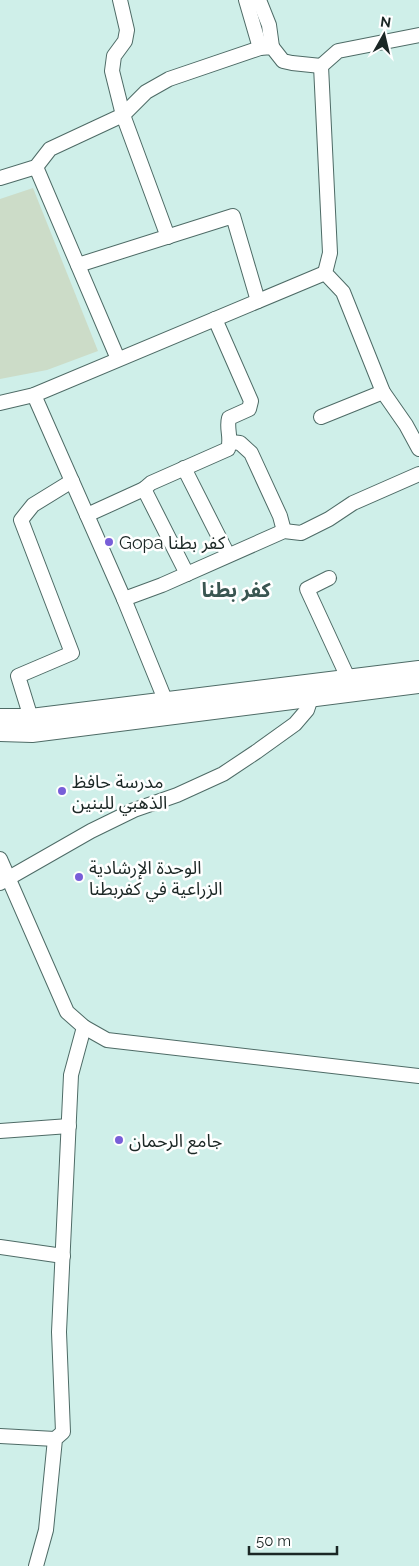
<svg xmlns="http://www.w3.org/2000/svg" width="419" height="1566" font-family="Raleway,'Noto Sans Arabic',sans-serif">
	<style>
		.green { fill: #ccdcc8 }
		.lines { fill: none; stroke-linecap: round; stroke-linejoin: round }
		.minor-casing { stroke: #4e6b66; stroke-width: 16 }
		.major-casing { stroke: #4e6b66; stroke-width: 20 }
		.minor { stroke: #fff; stroke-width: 14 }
		.major { stroke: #fff; stroke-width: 18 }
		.poi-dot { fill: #785ed8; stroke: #fff; stroke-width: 2 }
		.labels { text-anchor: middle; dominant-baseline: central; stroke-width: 5; stroke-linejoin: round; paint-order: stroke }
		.poi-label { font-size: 18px; fill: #1b2725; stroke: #fff; text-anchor: start }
		.quarter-label { font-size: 20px; font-weight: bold; fill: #3a5651; stroke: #fff }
	</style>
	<rect width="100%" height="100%" fill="#cfefe9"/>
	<path class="green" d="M33 188 98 351 47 370 0 379V199Z"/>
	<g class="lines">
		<defs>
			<g id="minor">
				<path d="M120 0 127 30 125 41 114 56 112 71 123 115 168 237"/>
				<path d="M246 0 260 48"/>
				<path d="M259 0 269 25 272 47"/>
				<path d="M419 35 338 51 321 66 330 253 325 273 343 292 383 392 406 425 419 449"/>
				<path d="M36 167 118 359"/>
				<path d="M0 178 36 167 50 149 123 115 146 92 169 79 260 48 272 47 283 61 292 63 321 66"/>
				<path d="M78 265 233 216 258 301"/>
				<path d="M34 395 124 599 166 702"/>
				<path d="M0 403 34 395 325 273"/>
				<path d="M321 417 383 392"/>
				<path d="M231 442 240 443 251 453 280 516 284 531"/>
				<path d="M184 468 228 555"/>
				<path d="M144 489 187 574"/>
				<path d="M87 515 144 489 151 483 228 449C232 438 226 429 229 418L249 409 251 401 215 319"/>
				<path d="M329 578 307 589 349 680"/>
				<path d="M124 599 162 585 284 531 301 533 329 519 353 503 419 474"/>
				<path d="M31 718 18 676 72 653 21 520 33 505 72 481"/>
				<path d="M0 859 67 1012 84 1027 107 1040 419 1076"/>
				<path d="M0 883 91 831 134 810 177 795 223 774 256 752 295 724 307 710 311 698"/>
				<path d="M0 1131 69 1126"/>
				<path d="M0 1247 63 1256"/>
				<path d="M0 1436 55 1439"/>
				<path d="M36 1566 46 1530 55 1439 63 1432 59 1332 71 1075 84 1027"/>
			</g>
			<g id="major">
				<path d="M0 718H31L419 670"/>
				<path d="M0 732 32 733 419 684"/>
			</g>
		</defs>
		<use href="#minor" class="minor-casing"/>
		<use href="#major" class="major-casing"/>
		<use href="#minor" class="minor"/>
		<use href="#major" class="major"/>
	</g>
	<g class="poi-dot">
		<circle cx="109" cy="542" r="5"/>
		<circle cx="62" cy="791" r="5"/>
		<circle cx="79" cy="877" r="5"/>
		<circle cx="119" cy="1140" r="5"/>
	</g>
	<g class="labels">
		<g class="poi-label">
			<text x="119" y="542">Gopa كفر بطنا</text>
			<text x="72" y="781">مدرسة حافظ<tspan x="72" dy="21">الذهبي للبنين</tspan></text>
			<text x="89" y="867">الوحدة الإرشادية<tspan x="89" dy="21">الزراعية في كفربطنا</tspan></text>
			<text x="129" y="1140">جامع الرحمان</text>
		</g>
		<g class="quarter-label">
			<text x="236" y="590">كفر بطنا</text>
		</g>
	</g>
	<g transform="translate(384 35) rotate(8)" stroke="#ffffff" stroke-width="4" paint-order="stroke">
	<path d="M0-4L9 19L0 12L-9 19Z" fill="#1b2725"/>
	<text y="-8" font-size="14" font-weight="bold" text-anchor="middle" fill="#1b2725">N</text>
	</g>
	<path d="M249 1546v8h88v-8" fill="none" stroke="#1b2725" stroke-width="2.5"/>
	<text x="256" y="1546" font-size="15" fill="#1b2725" stroke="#ffffff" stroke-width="4" paint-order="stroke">50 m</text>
</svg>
